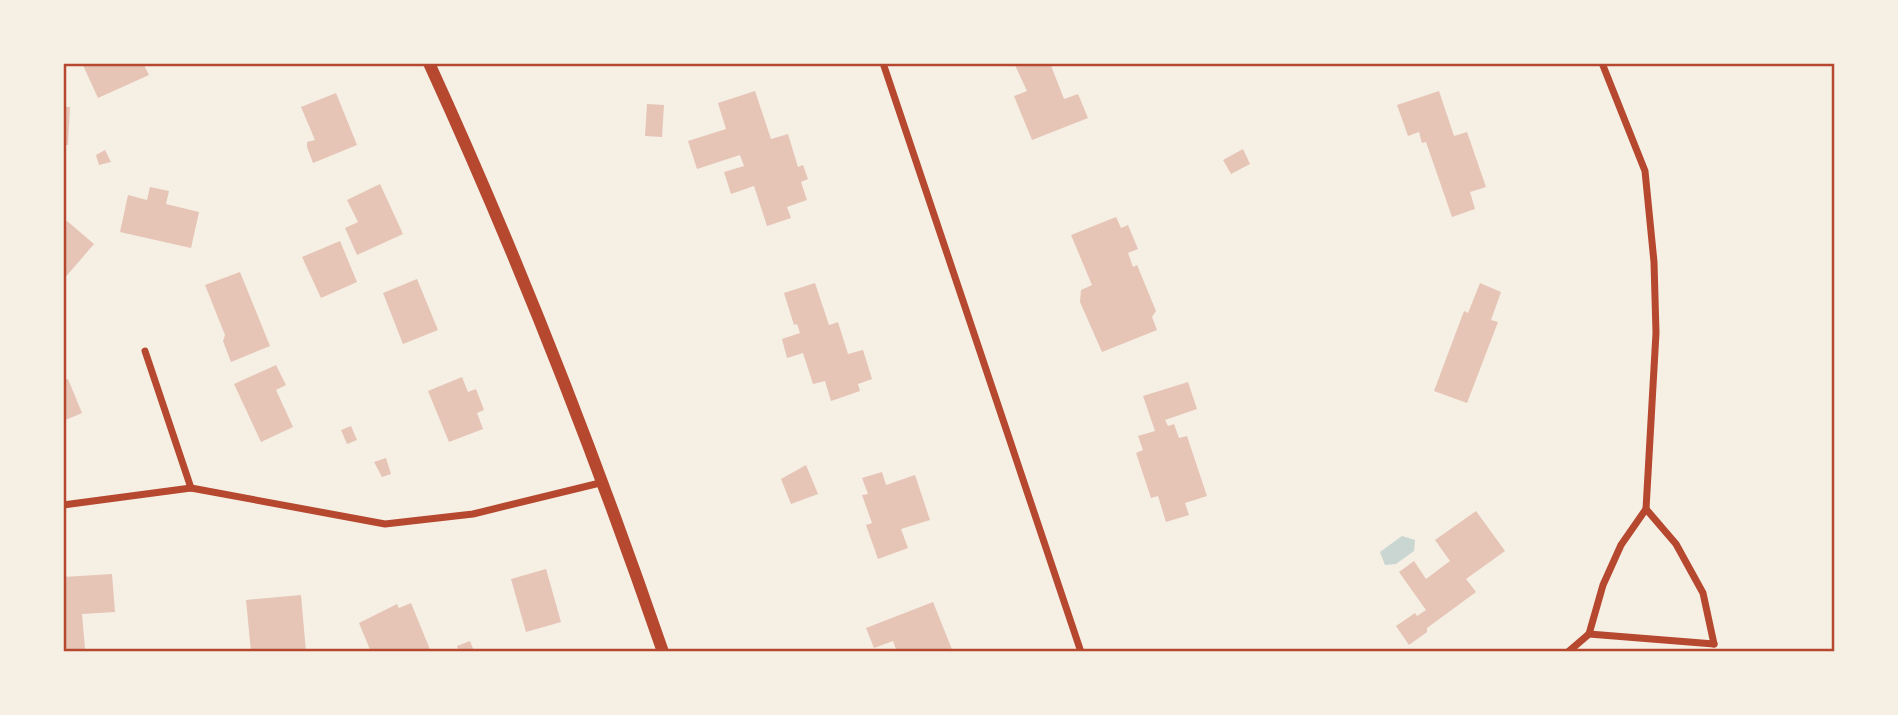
<svg xmlns="http://www.w3.org/2000/svg" width="1898" height="715" font-family="'Asap Condensed',sans-serif">
	<style>
		.water { fill: #c9d6d2 }
		.building { fill: #e6c5b7 }
		.lines { fill: none; stroke-linecap: round; stroke-linejoin: round }
		.minor { stroke: #b5482f; stroke-width: 7 }
		.tertiary { stroke: #b5482f; stroke-width: 12 }
		.neatline { fill: none; stroke: #b5482f; stroke-width: 2.5 }
	</style>
	<rect width="100%" height="100%" fill="#f6efe4"/>
	<path class="water" d="M1402 536 1415 540 1414 551 1396 564 1385 565 1380 552Z"/>
	<g class="building">
		<path d="M82 63H143L149 75 98 98Z"/>
		<path d="M1014 63H1050L1064 99 1078 94 1088 118 1032 140 1014 96 1027 91Z"/>
		<path d="M755 91 771 139 788 134 798 167 803 165 808 179 801 182 807 200 787 207 791 218 767 226 754 186 731 194 724 172 744 166 740 155 697 169 688 141 726 129 718 103Z"/>
		<path d="M1439 91 1454 136 1467 132 1486 187 1470 192 1475 209 1452 217 1426 142 1422 143 1419 132 1408 136 1397 105Z"/>
		<path d="M336 93 357 145 313 163 307 147V142L315 140 301 107Z"/>
		<path d="M647 104 664 105 662 137 645 136Z"/>
		<path d="M63 107H70L68 145H63Z"/>
		<path d="M1243 149 1250 164 1231 174 1223 160Z"/>
		<path d="M105 150 111 162 99 165 96 155Z"/>
		<path d="M380 184 403 234 357 255 345 228 358 222 347 200Z"/>
		<path d="M150 187 169 191 166 204 199 212 191 248 120 232 128 195 147 200Z"/>
		<path d="M1116 217 1121 228 1128 225 1138 249 1128 253 1133 267 1137 265 1156 311 1152 317 1157 330 1102 352 1080 302 1081 290 1092 285 1071 235Z"/>
		<path d="M67 221 94 244 63 280V225Z"/>
		<path d="M340 241 357 282 321 298 302 257Z"/>
		<path d="M240 272 270 346 231 362 223 341 225 335 205 285Z"/>
		<path d="M417 279 438 330 403 344 383 293Z"/>
		<path d="M815 283 829 325 838 322 848 354 863 350 872 379 858 384 860 391 831 401 825 381 813 384 803 353 787 358 782 339 800 333 797 324 794 325 784 293Z"/>
		<path d="M1480 283 1501 292 1491 320 1498 322 1467 403 1434 391 1464 311 1468 313Z"/>
		<path d="M276 365 286 385 276 390 293 427 261 442 234 384Z"/>
		<path d="M462 377 468 392 476 389 484 410 477 413 483 429 449 442 428 391Z"/>
		<path d="M68 379 82 413 63 421V380Z"/>
		<path d="M1188 382 1197 409 1165 420 1168 426 1174 424 1179 438 1187 436 1207 496 1185 503 1189 515 1166 522 1158 496 1151 498 1136 453 1143 450 1138 436 1155 431 1143 396Z"/>
		<path d="M351 426 357 440 347 444 341 430Z"/>
		<path d="M386 458 391 474 382 477 374 462Z"/>
		<path d="M806 465 818 494 791 504 781 479Z"/>
		<path d="M882 472 886 485 915 475 930 520 901 529 908 548 878 559 866 525 872 523 862 495 868 494 862 478Z"/>
		<path d="M1476 511 1505 551 1466 579 1476 592 1427 628V632L1409 645 1396 626 1415 613 1417 616 1426 610 1399 572 1414 561 1426 579 1450 561 1435 540Z"/>
		<path d="M546 569 561 622 526 632 511 579Z"/>
		<path d="M112 574 115 612 82 614 85 649 63 651V577Z"/>
		<path d="M301 595 306 652H251L246 600Z"/>
		<path d="M933 602 953 652H897L893 641 874 648 866 628Z"/>
		<path d="M411 603 431 652H396L395 649 371 652 359 623 397 604 399 608Z"/>
		<path d="M470 641 474 651 459 652 457 646Z"/>
	</g>
	<g class="lines">
		<g class="minor">
			<path d="M883 63 1081 652"/>
			<path d="M145 351 191 488"/>
			<path d="M63 505 191 488 385 524 473 514 604 482"/>
			<path d="M1646 509 1676 544 1703 593 1714 644"/>
			<path d="M1589 634 1714 644"/>
			<path d="M1568 652 1589 634 1603 585 1621 545 1646 509 1656 333 1654 262 1645 171 1602 63"/>
		</g>
		<path class="tertiary" d="M429 63C517 255 594 452 663 652"/>
	</g>
	<rect width="1898" height="715" fill="none" stroke="#f6efe4" stroke-width="130"/>
	<rect x="65" y="65" width="1768" height="585" class="neatline"/>
</svg>
